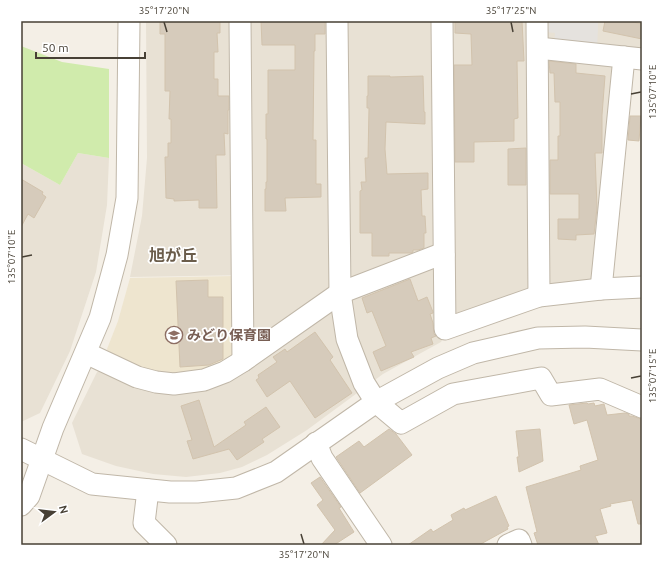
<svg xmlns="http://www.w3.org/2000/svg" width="663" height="566" font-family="Ubuntu,'Noto Sans JP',sans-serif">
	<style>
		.residential { fill: #e8e1d4 }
		.education { fill: #eee5cf }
		.green { fill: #d0ebac }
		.parking { fill: #e5e2de }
		.building { fill: #d6cbbb; stroke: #d2c3ad }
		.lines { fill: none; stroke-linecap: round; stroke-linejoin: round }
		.minor-casing { stroke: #c0b7a8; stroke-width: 23 }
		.minor { stroke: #fff; stroke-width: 21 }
		.ticks { fill: none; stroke: #474035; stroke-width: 1.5 }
		.labels { text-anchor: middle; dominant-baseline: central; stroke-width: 3.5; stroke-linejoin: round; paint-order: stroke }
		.education-label { font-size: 14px; font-weight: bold; fill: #785e54; stroke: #fff; text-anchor: start }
		.quarter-label { font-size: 16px; font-weight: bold; fill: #6b5d4b; stroke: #fff }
		.neatline { fill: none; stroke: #474035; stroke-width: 1.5 }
		.ticks-label { font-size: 10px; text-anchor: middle; fill: #474035 }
	</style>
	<rect width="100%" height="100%" fill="#f4efe6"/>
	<g class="residential">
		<path d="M146 21H531L532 53 611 62 616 67 592 283 457 316 441 342 383 374 307 430 267 455 242 467 220 473 186 477 153 474 116 466 82 454 72 423 97 372 249 275 130 277 142 216 147 158Z"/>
		<path d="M545 21H642V51L550 43 546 37Z"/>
		<path d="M78 153 109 158 107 205 96 272 70 351 40 413 21 422V163L60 185Z"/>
	</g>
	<path class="education" d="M236 276V357L219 368 160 377 109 356 107 349 118 321 130 278Z"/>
	<path class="green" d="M21 46 62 62 109 69V158L78 153 60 185 21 163Z"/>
	<path class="parking" d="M545 21H598V30L597 47 554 43 555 33 546 32Z"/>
	<g class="building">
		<path d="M160 21H220V33H217L218 52H214V79H218V96H229V110H228V134L224 133 225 155H216L217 208H199V200L174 201V199L166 198 165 157H168V143H171V119H169L170 91H165V34H160Z"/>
		<path d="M261 21H325V34H315V51H314L313 140H316V184H321V197L285 198 286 211H265V189H266V182H267V139H266V114H268V70H295V45H262Z"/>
		<path d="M455 21H522L524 61H517L518 118 514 119V141L474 142V162H455L454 65H472L471 34 455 33Z"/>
		<path d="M605 21H629L642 24V39L603 31Z"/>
		<path d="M549 61 576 64V73L605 76 602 115V153H595L597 208 594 234 576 235V240L558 239V219H579V194H550V160H558V136H560V102H555L554 73H550Z"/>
		<path d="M368 76H390V77L423 76 424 112H425V124L386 122 385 149 387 174 428 173V189L421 190 422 216H425L426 233H424V248L418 250H413V252L411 253H389V256H372V233H360V191L362 190 361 182H366L365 158H368L369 108H367V96H368Z"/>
		<path d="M630 116H641L639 141 628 140Z"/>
		<path d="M526 148V185H508V149Z"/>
		<path d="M21 179 43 192 42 194 46 197 34 218 28 214 21 227Z"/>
		<path d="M410 279 418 301 427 297 433 312V313L430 314 433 323 434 334 436 336 431 338 433 344 411 352 414 357 381 371 373 352 386 346 372 311 367 313 362 298Z"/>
		<path d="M208 280V297H223V359L209 365 180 367 176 281Z"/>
		<path d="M315 332 333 357 330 360 352 393 315 418 290 381 267 397 256 380 259 378 258 375 277 362 273 357 285 349 287 352Z"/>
		<path d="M199 400 214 447 246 425 244 422 266 407 280 427 262 439 264 442 237 460 229 449 193 459 187 441 192 440 181 406Z"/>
		<path d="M587 403 588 404 594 403 595 406 604 404 607 415 625 413 629 414V416H632L641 419 642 524H638L632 500 610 504 611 506 600 509 607 533 595 536 599 545H538L534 533 537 532 526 487 581 470 580 466 598 460 587 420 574 424 569 405Z"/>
		<path d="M389 429 396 434 412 455 360 493 336 457 359 441 364 447Z"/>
		<path d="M540 429 543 461 519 472 517 457H519L516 431Z"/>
		<path d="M320 477 341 507 339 508 354 532 334 545H321L335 530 317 505 323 500 311 483Z"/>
		<path d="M496 496 509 526 507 527 508 529 479 545H408L431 529 433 532 453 520 451 515 464 508 465 510Z"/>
	</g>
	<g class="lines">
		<defs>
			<g id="minor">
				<path d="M240 21 243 361"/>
				<path d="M337 21 340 293 347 339 364 383 376 402 401 423 453 394 541 378 551 395 600 389 642 407"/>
				<path d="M442 21 445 329 539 296 601 289 642 287"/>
				<path d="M537 21 539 296"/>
				<path d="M538 48 642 59"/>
				<path d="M601 289 624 57"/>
				<path d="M86 353 137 377 156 382 174 384 204 380 225 372 243 361 340 293 436 256 444 255"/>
				<path d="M316 443 322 458 381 545"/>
				<path d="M21 449 92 484 170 492H197L236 488 276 472 376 402 438 368 473 353 538 338 585 337 642 340"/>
				<path d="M148 490 144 523 166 545"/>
				<path d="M21 505 29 496 53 428 100 318 117 255 127 198 129 21"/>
				<path d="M508 545 519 540 521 545"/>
			</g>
		</defs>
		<use href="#minor" class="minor-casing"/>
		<use href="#minor" class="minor"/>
	</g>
	<path class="ticks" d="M164 22 167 32M511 22 513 32M631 94 641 92M22 257 32 255M631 378 641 376M301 534 304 544"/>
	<defs>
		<symbol id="school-ring" viewBox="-11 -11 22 22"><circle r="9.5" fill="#fff" stroke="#8d6e63" stroke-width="1.5"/><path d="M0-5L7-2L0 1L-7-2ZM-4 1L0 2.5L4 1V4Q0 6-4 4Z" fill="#8d6e63"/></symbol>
	</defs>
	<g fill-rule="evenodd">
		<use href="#school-ring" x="164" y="325" width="20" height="20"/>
	</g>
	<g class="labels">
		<g class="education-label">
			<text x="187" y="335">みどり保育園</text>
		</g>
		<g class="quarter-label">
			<text x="173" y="255">旭が丘</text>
		</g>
	</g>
	<rect width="663" height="566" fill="none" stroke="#ffffff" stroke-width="44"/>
	<g transform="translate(54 512) rotate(75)" stroke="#ffffff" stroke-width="3" paint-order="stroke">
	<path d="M0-3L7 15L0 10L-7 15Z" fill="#474035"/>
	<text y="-6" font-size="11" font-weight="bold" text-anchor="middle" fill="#474035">N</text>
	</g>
	<path d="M36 52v6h109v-6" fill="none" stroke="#474035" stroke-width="2"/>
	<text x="42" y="52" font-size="12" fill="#474035" stroke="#ffffff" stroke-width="3" paint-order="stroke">50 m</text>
	<rect x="22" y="22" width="619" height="522" class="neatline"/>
	<g class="ticks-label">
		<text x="164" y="14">35°17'20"N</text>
		<text x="511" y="14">35°17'25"N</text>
		<text transform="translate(652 92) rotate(-90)" y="4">135°07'10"E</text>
		<text transform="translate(11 257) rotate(-90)" y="4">135°07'10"E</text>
		<text transform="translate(652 376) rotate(-90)" y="4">135°07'15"E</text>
		<text x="304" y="558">35°17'20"N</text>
	</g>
</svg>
